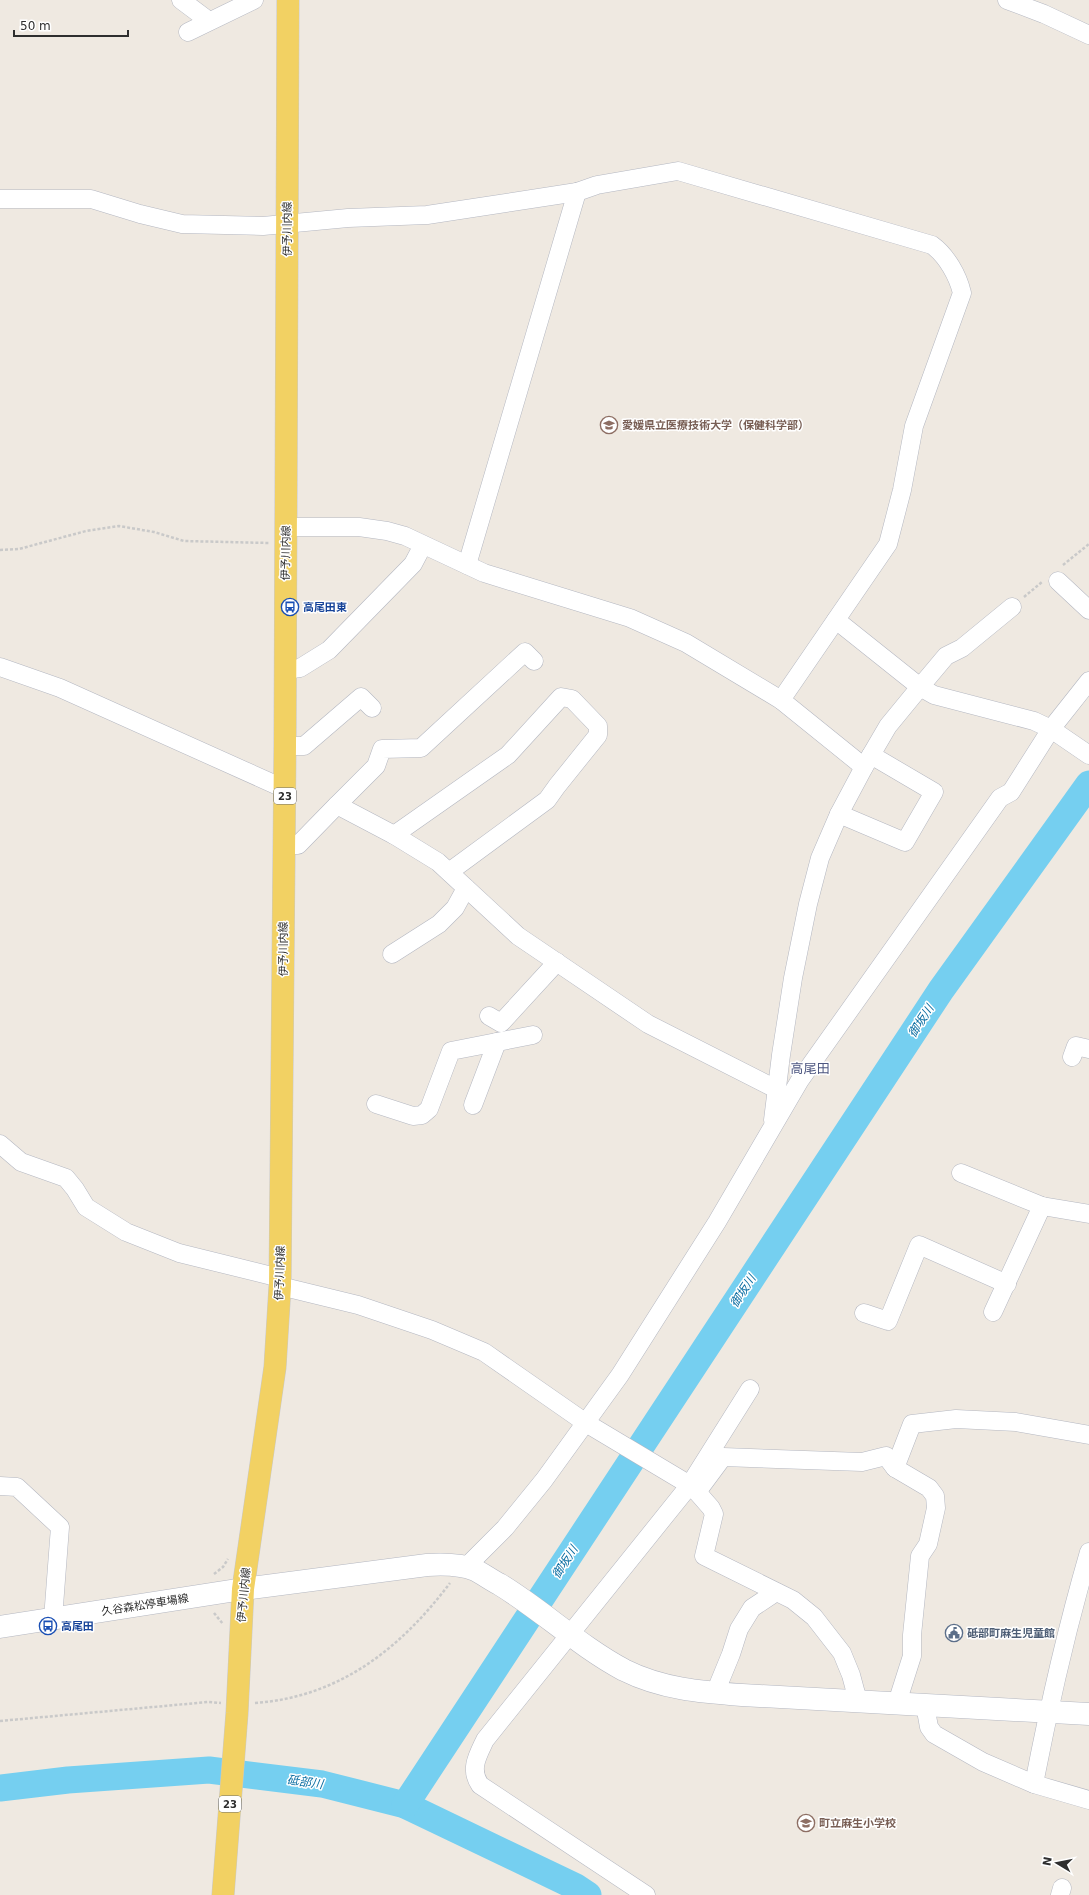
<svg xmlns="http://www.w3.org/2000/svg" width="1089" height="1895" font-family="'DejaVu Sans','Noto Sans JP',sans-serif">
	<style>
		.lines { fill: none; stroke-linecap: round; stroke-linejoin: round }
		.river { stroke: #75cff0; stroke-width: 27 }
		.street-casing { stroke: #b4b7c1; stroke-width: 19 }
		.secondary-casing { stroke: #b4b7c1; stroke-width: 23 }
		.primary-casing { stroke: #c9c9c9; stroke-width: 23 }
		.path { stroke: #c9c9c9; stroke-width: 2.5; stroke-dasharray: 3 2; stroke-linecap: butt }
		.street { stroke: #fff; stroke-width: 18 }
		.secondary { stroke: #fff; stroke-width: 22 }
		.primary { stroke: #f2d163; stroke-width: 22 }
		.labels { text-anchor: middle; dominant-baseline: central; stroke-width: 3; stroke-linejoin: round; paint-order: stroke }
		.shield { fill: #fff; stroke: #6d6d6d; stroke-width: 1 }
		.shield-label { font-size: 10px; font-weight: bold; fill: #2e2e2e }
		.street-label { font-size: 11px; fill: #2e2e2e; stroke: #fff }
		.education-label { font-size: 11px; font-weight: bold; fill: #785e54; stroke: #fff; text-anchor: start }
		.transit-label { font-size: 11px; font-weight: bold; fill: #164399; stroke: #fff; text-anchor: start }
		.service-label { font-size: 11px; font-weight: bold; fill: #4e5e75; stroke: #fff; text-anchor: start }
		.water-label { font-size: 12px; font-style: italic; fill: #0d6fa3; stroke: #fff }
		.quarter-label { font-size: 13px; fill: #4d5680; stroke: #fff }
	</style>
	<rect width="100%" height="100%" fill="#efe9e1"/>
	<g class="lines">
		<g class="river">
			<path d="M0 1788 68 1780 209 1770 322 1784 405 1805 576 1887 588 1895"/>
			<path d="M405 1805 941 990 1089 784"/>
		</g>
		<defs>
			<g id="street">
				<path d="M181 0 209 21"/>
				<path d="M1007 0 1044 14 1089 35"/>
				<path d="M188 32 254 0"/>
				<path d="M0 199H91L140 214 182 224 263 226 348 218 427 215 577 192"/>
				<path d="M286 527H359L387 531 405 536 484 573 630 618 686 643 781 700 864 767"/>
				<path d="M467 565 577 192 597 185 678 171 932 245C947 256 958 276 962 293L914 426 902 490 888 544 781 700"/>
				<path d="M1058 581 1089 610"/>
				<path d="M836 620 920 687 946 656 962 648 1012 607"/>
				<path d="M0 667 60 688 285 789"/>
				<path d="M285 670 300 668 329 650 413 564 423 545"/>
				<path d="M285 746H304L361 697 372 708"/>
				<path d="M337 805 376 766 382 749 421 748 525 652 534 661"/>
				<path d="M839 814 905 842 934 792 871 755"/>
				<path d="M394 835 508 755 561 697 572 699 598 726V735L557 786 547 800 449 872"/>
				<path d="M284 845H298L337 805 394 835 438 862 518 936 648 1024 776 1089"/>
				<path d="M392 954 439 924 455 908 466 888"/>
				<path d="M489 1016 501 1023 557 962"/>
				<path d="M1072 1057 1076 1046 1089 1049"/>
				<path d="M376 1104 413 1116 422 1115 429 1109 451 1051 533 1035"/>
				<path d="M473 1105 497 1042"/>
				<path d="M773 1120 781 1055 793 978 808 904 820 858 839 814 864 767 888 726 920 687 934 695 1034 721 1051 729 1089 755"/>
				<path d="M0 1144 21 1162 66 1178 75 1189 86 1207 126 1232 179 1253 280 1278"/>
				<path d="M961 1173 1042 1206 1089 1214"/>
				<path d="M280 1286 358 1305 432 1330 484 1352 586 1423 683 1481 697 1492 723 1457 862 1462 886 1456 895 1468 912 1424 956 1419 1016 1422 1089 1435"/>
				<path d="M993 1312 1042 1206"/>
				<path d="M864 1313 888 1321 919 1245 1007 1284"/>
				<path d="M895 1468 929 1488 935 1496 936 1508 928 1544 920 1556 912 1635V1656L897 1703"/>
				<path d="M0 1486 17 1487 60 1527 53 1619"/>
				<path d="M697 1492 711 1508 714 1514 704 1556 793 1600 814 1617 842 1653 851 1675 858 1701"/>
				<path d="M466 1567 505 1528 544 1480 620 1375 717 1222 800 1080 1000 798 1011 792 1051 729 1089 681"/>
				<path d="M715 1693 731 1654 739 1629 752 1608 776 1592"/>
				<path d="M925 1705 929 1727 934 1734 983 1762 1034 1784 1089 1800"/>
				<path d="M1034 1784C1049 1706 1067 1628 1089 1552"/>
				<path d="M646 1895 480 1785C469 1769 478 1755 485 1740L689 1486 750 1389"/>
				<path d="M1060 1895 1062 1888"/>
			</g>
			<path id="secondary" d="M0 1627 243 1589 427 1565C443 1564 461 1564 475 1570 483 1574 491 1580 499 1584 542 1610 579 1646 624 1670 662 1689 701 1692 742 1695L1089 1714"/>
			<path id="primary" d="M223 1895 237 1713 243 1589 275 1367 280 1286 285 746 288 0"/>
		</defs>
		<use href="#street" class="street-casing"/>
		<use href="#secondary" class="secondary-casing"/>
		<use href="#primary" class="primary-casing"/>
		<g class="path">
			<path d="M0 550 19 549 86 531 119 526 154 532 184 541 269 543"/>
			<path d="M1063 565 1089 544"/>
			<path d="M1024 597 1042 582"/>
			<path d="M214 1574 223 1567 228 1559"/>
			<path d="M214 1613 223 1624"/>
			<path d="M255 1703C340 1697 401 1648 450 1583"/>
			<path d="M0 1721 208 1702 221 1703"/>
		</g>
		<use href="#street" class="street"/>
		<use href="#secondary" class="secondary"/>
		<use href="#primary" class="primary"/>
	</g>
	<defs>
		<symbol id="university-ring" viewBox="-11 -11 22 22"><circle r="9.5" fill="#fff" stroke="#8d6e63" stroke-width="1.5"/><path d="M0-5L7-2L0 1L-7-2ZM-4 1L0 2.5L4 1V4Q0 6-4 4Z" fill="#8d6e63"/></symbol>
		<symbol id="bus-ring" viewBox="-11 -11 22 22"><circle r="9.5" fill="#fff" stroke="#1a4fb4" stroke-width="1.5"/><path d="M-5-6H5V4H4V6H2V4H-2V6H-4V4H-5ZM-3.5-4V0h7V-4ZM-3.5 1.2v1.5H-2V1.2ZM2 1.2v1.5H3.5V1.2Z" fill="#1a4fb4"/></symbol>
		<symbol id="civic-ring" viewBox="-11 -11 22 22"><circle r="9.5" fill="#fff" stroke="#5c6f8a" stroke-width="1.5"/><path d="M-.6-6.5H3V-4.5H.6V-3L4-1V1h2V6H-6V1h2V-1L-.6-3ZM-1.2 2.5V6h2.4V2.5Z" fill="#5c6f8a"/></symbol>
		<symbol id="school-ring" viewBox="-11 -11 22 22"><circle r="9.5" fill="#fff" stroke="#8d6e63" stroke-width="1.5"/><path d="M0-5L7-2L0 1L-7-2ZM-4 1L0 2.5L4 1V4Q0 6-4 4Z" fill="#8d6e63"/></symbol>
	</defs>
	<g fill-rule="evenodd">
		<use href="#university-ring" x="599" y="415" width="20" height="20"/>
		<use href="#bus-ring" x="280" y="597" width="20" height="20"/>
		<use href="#bus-ring" x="38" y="1616" width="20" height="20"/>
		<use href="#civic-ring" x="944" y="1623" width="20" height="20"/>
		<use href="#school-ring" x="796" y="1813" width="20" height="20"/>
	</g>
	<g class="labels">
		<g class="shield">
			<rect x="274" y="788" width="22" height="16" rx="3"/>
			<rect x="219" y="1796" width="22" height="16" rx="3"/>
		</g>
		<g class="shield-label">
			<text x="285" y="796">23</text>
			<text x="230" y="1804">23</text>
		</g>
		<g class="street-label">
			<text transform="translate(287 229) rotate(-90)">伊予川内線</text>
			<text transform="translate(286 553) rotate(-89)">伊予川内線</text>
			<text transform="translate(283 949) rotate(-90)">伊予川内線</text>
			<text transform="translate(280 1273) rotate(-88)">伊予川内線</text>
			<text transform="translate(244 1595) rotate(-85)">伊予川内線</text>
			<text transform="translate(145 1605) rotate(-9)">久谷森松停車場線</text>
		</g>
		<g class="education-label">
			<text x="622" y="425">愛媛県立医療技術大学（保健科学部）</text>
			<text x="819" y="1823">町立麻生小学校</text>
		</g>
		<g class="transit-label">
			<text x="303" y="607">高尾田東</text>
			<text x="61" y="1626">高尾田</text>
		</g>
		<g class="service-label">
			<text x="967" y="1633">砥部町麻生児童館</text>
		</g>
		<g class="water-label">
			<text transform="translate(921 1021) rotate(-57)">御坂川</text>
			<text transform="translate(743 1291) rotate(-57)">御坂川</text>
			<text transform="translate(565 1562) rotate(-57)">御坂川</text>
			<text transform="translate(305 1782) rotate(8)">砥部川</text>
		</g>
		<g class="quarter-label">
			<text x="810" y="1068">高尾田</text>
		</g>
	</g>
	<g transform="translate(1057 1863) rotate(280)" stroke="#ffffff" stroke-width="3" paint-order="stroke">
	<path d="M0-3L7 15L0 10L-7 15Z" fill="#2e2e2e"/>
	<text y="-6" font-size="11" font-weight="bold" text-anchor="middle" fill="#2e2e2e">N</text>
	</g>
	<path d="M14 30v6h114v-6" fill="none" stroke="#2e2e2e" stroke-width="2"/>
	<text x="20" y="30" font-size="12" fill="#2e2e2e" stroke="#ffffff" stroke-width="3" paint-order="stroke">50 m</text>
</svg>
